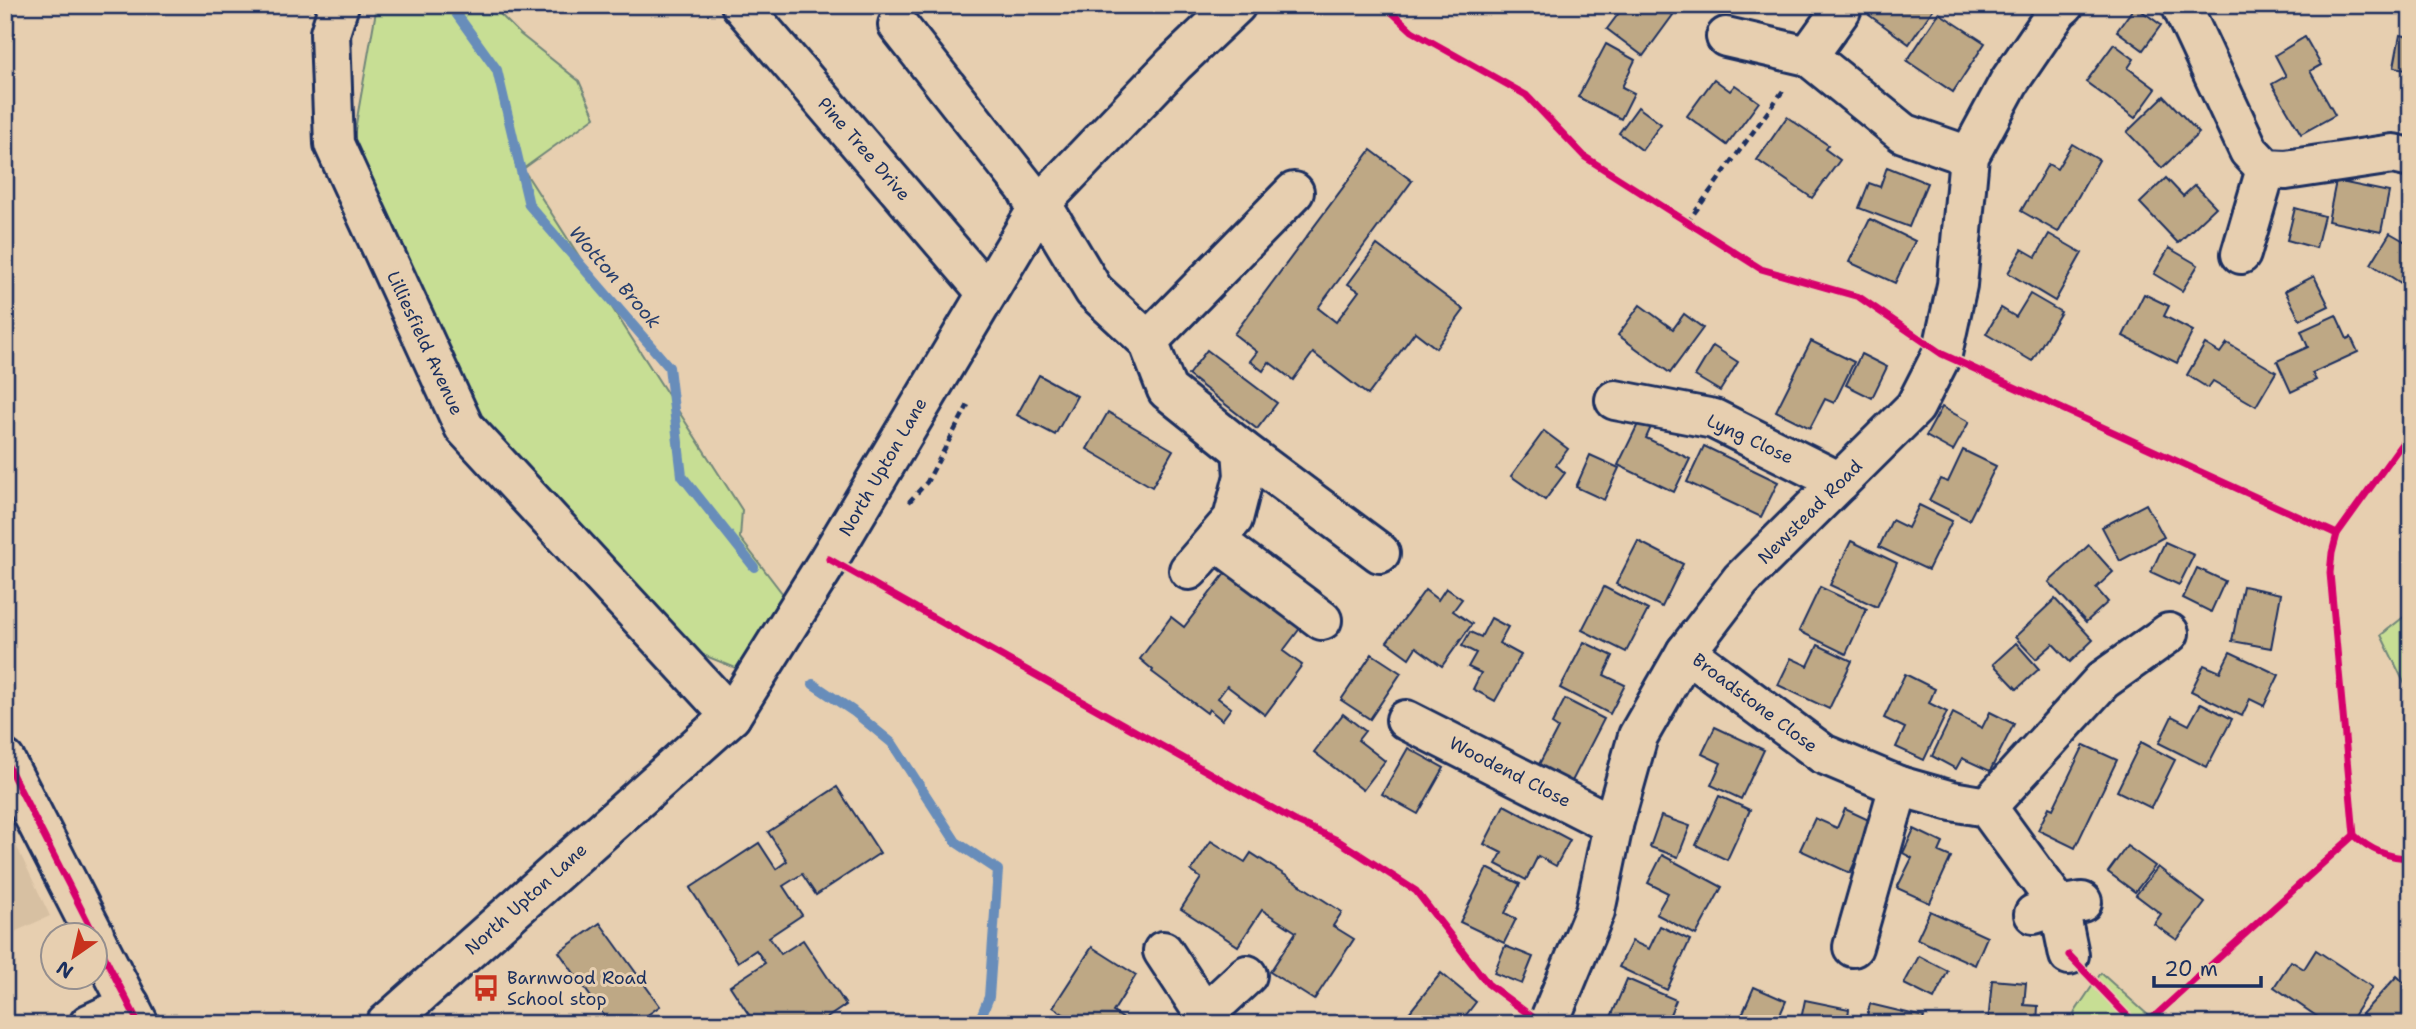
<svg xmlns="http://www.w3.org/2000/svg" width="2416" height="1029" font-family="'Shantell Sans',sans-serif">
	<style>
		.built { fill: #d7c0a2 }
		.green { fill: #c7de94; stroke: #718679; stroke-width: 2 }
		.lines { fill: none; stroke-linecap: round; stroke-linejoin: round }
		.stream { stroke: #688dba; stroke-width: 10 }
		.building { fill: #bea885; stroke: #1b2f5e; stroke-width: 2 }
		.minor-casing { stroke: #1b2f5e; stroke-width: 44 }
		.path { stroke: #1b2f5e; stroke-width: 4.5; stroke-dasharray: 7 5; stroke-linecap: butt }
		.minor { stroke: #e7cfb0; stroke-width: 38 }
		.cycleway-casing { stroke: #e7cfb0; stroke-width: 11 }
		.cycleway { stroke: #d6006c; stroke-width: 7 }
		.labels { text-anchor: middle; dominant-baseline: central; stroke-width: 6; stroke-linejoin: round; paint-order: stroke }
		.street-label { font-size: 18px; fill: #1b2f5e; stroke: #e7cfb0 }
		.poi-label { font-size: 18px; fill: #1b2f5e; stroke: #e7cfb0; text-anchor: start }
		.water-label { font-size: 19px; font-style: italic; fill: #283f6d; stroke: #e7cfb0 }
	</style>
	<rect width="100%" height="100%" fill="#e7cfb0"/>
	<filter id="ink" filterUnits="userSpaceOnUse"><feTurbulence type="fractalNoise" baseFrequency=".0143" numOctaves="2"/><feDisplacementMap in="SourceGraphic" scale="14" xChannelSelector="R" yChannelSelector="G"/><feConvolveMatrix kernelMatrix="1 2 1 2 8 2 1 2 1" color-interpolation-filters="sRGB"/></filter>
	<g filter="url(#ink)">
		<path class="built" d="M5 822 50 916 5 936Z"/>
		<g class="green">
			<path d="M377 5H491L520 34 579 81 595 117 523 169 742 510 740 538 792 606 748 673 676 644 486 427 353 141Z"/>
			<path d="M2411 611V697L2381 635Z"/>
			<path d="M2101 973 2158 1024H2071L2075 1012Z"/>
		</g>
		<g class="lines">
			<g class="stream">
				<path d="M450 5 497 70 529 205 669 367 682 476 754 567"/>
				<path d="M813 684 853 711 892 743 956 842 998 870 989 997 978 1024"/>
			</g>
		</g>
		<g class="building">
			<path d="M1625 5H1660L1673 15 1643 56 1607 29Z"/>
			<path d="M1876 5H1929L1934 8 1909 44 1869 15Z"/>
			<path d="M2135 6 2161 25 2143 50 2117 31Z"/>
			<path d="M1939 13 1985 43 1953 92 1907 61Z"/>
			<path d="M2400 35 2411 37V70L2394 67Z"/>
			<path d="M2305 37 2321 65 2310 71 2335 115 2301 134 2272 84 2286 76 2275 55Z"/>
			<path d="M1606 44 1635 60 1622 87 1634 93 1621 119 1578 97Z"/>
			<path d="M2114 44 2134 59 2128 68 2156 89 2135 118 2086 82Z"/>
			<path d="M1714 79 1730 91 1735 85 1759 102 1727 145 1687 116Z"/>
			<path d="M2164 96 2199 133 2162 168 2127 132Z"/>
			<path d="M1638 107 1661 124 1642 150 1619 133Z"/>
			<path d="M1787 117 1828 145 1825 149 1840 160 1812 198 1757 160Z"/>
			<path d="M2072 144 2099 160 2058 232 2021 211 2048 164 2057 169Z"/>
			<path d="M1371 150 1412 181 1318 308 1336 322 1359 291 1348 284 1377 245 1464 310 1436 348 1415 332 1368 395 1313 353 1293 380 1269 362 1263 371 1250 361 1257 352 1234 334Z"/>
			<path d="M1887 167 1927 183 1909 227 1859 208 1869 183 1880 187Z"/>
			<path d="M2166 178 2183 196 2195 185 2216 207 2178 243 2140 203Z"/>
			<path d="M2336 181 2389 192 2381 232 2328 221Z"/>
			<path d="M2295 208 2324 216 2316 248 2287 240Z"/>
			<path d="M1870 219 1915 241 1895 283 1849 262Z"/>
			<path d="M2390 233 2411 245V284L2407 281 2404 285 2371 264Z"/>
			<path d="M2049 234 2082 253 2055 301 2008 273 2022 249 2036 257Z"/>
			<path d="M2169 248 2198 265 2182 291 2154 274Z"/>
			<path d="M2314 276 2329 306 2300 320 2285 291Z"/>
			<path d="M2030 294 2061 312 2032 361 1986 334 2001 308 2016 317Z"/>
			<path d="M2144 294 2169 306 2164 316 2193 331 2177 363 2123 336Z"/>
			<path d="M1640 305 1673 329 1684 314 1703 328 1670 373 1618 335Z"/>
			<path d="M2336 315 2347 339 2351 337 2358 352 2312 373 2316 380 2291 392 2277 361 2308 347 2301 331Z"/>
			<path d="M1811 341 1854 362 1834 403 1825 399 1810 428 1776 411Z"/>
			<path d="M2227 343 2276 372 2256 406 2213 381 2208 388 2187 375 2205 344 2220 353Z"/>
			<path d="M1713 346 1738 362 1720 391 1695 376Z"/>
			<path d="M1207 350 1277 403 1257 429 1188 375Z"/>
			<path d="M1861 354 1887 367 1872 398 1846 385Z"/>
			<path d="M1039 375 1077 396 1055 435 1017 415Z"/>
			<path d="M1942 407 1969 422 1953 451 1926 436Z"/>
			<path d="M1108 412 1173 450 1152 487 1087 449Z"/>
			<path d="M1639 422 1651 427 1646 438 1690 459 1674 492 1618 465Z"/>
			<path d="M1544 431 1568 449 1556 465 1565 473 1545 500 1511 476Z"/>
			<path d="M1704 446 1778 482 1761 517 1687 482Z"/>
			<path d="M1963 450 1996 466 1969 520 1929 500 1940 479 1948 482Z"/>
			<path d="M1590 455 1619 468 1604 500 1576 487Z"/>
			<path d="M2146 504 2164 537 2120 561 2102 527Z"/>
			<path d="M1919 505 1952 521 1928 570 1879 547 1892 520 1908 528Z"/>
			<path d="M1638 541 1683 564 1662 607 1616 584Z"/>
			<path d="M1851 541 1897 563 1877 607 1830 585Z"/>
			<path d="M2165 542 2194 555 2179 585 2151 572Z"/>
			<path d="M2089 545 2113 572 2096 588 2108 602 2086 622 2049 582Z"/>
			<path d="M1233 563 1304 623 1283 651 1302 665 1265 715 1227 686 1218 698 1231 708 1222 720 1209 709 1207 713 1152 672 1153 670 1140 659 1171 617 1184 627Z"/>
			<path d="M2197 568 2225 581 2211 612 2183 598Z"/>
			<path d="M2243 586 2281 594 2271 648 2232 641Z"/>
			<path d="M1604 587 1648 610 1626 652 1582 630Z"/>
			<path d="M1820 587 1867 609 1846 654 1799 631Z"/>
			<path d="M1446 588 1462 599 1453 611 1472 624 1442 666 1416 647 1409 658 1387 642 1425 590 1438 600Z"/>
			<path d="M2055 599 2093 640 2070 662 2053 644 2036 659 2015 637Z"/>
			<path d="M1491 618 1508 627 1499 643 1521 655 1495 701 1473 689 1481 673 1468 667 1476 653 1462 646 1470 632 1481 637Z"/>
			<path d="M1584 642 1613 656 1604 675 1625 685 1610 714 1560 688Z"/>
			<path d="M2016 643 2039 669 2017 689 1993 664Z"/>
			<path d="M1818 645 1852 661 1829 709 1778 685 1791 658 1808 666Z"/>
			<path d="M2230 652 2279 675 2264 706 2250 699 2242 716 2191 691 2204 665 2220 672Z"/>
			<path d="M1372 654 1401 673 1370 719 1341 700Z"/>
			<path d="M1905 674 1935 689 1929 703 1947 712 1924 760 1896 747 1905 728 1884 718Z"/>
			<path d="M1565 699 1604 719 1567 791 1534 774 1558 728 1552 724Z"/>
			<path d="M2201 703 2232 719 2207 767 2159 743 2172 716 2189 725Z"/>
			<path d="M1990 712 2014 724 1990 771 1962 758 1956 769 1932 756 1953 713 1982 728Z"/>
			<path d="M1343 714 1365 731 1358 740 1385 761 1363 790 1314 752Z"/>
			<path d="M1715 727 1764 750 1741 799 1711 785 1721 763 1702 754Z"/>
			<path d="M2141 742 2175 760 2151 808 2117 791Z"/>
			<path d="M2084 745 2117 760 2075 848 2038 830 2049 807 2053 809Z"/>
			<path d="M1408 748 1444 768 1418 814 1382 794Z"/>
			<path d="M837 787 880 853 816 895 802 874 783 886 802 915 769 937 781 954 803 940 846 1005 818 1024H755L730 986 765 963 756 950 738 962 690 888 759 843 776 869 787 861 768 832Z"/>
			<path d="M1719 796 1750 810 1727 860 1696 845Z"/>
			<path d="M1504 805 1570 840 1556 866 1538 856 1526 880 1496 864 1502 853 1484 844Z"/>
			<path d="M1845 809 1873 822 1850 873 1800 850 1815 818 1837 828Z"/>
			<path d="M1661 816 1690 826 1678 857 1650 847Z"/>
			<path d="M1914 829 1943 843 1939 852 1951 857 1930 903 1897 888 1912 858 1903 853Z"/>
			<path d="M1211 841 1245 862 1251 853 1342 912 1333 926 1354 939 1314 1000 1270 972 1296 932 1262 910 1238 946 1181 909 1201 878 1191 871Z"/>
			<path d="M2127 846 2155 866 2135 892 2108 872Z"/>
			<path d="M1662 855 1722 887 1696 935 1656 914 1668 893 1648 883Z"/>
			<path d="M2158 867 2205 903 2177 940 2154 924 2161 914 2136 895Z"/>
			<path d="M1487 868 1520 884 1505 913 1516 919 1504 943 1460 922Z"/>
			<path d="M1930 911 1987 937 1975 965 1917 939Z"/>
			<path d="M600 923 660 1006 635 1024H610L559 952Z"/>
			<path d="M1660 926 1690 940 1667 990 1619 967 1632 941 1649 949Z"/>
			<path d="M1505 946 1533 957 1522 984 1494 973Z"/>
			<path d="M1092 947 1136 975 1113 1012 1132 1024H1078L1053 1007Z"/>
			<path d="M2316 950 2372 987 2348 1024H2328L2274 987 2291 961 2304 969Z"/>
			<path d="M1919 956 1948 971 1934 999 1904 984Z"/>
			<path d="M1441 973 1476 1002 1459 1024H1400Z"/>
			<path d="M2397 976 2411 989V1024H2373L2362 1014Z"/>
			<path d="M1627 979 1676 1000 1666 1024H1608Z"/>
			<path d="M1992 980 2026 983 2024 1005 2038 1006 2037 1024H1988Z"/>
			<path d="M1754 987 1786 1001 1776 1024H1738Z"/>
			<path d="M1805 1000 1849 1009 1847 1024H1800Z"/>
			<path d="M1870 1004 1924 1017 1922 1024H1865Z"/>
		</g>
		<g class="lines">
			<defs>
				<g id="minor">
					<path d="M339 5 330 33 334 144 464 427 731 716"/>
					<path d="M741 5 987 293"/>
					<path d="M2181 5 2249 151 2266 169 2286 170 2393 154 2411 158"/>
					<path d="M898 25 1026 188 1037 209"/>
					<path d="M1726 37 1808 56 1903 133 1969 156"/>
					<path d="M1808 56 1841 10"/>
					<path d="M1041 203 1094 291 1148 341 1167 390 1242 450 1244 476 1233 519 1189 570"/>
					<path d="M2241 254 2266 169"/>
					<path d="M1148 341 1294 192"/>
					<path d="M1615 400 1714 419 1840 482"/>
					<path d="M1242 450 1380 553"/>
					<path d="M1215 540 1322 620"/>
					<path d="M1686 652 1823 754 1899 786 1952 801 1987 807 2059 906 2034 914"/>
					<path d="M1406 720 1613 825"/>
					<path d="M5 760 94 934"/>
					<path d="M1987 807 2103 680 2169 633"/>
					<path d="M94 936 139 1024"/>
					<path d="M1853 947 1899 786"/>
					<path d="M1163 951 1211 1024"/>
					<path d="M2069 955 2059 906 2082 902"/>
					<path d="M1204 1015 1247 975"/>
					<path d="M89 1024 130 1005"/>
					<path d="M386 1024 731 716 829 559 1041 203 1174 64 1236 5"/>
					<path d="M1548 1024 1595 911 1613 825 1638 736 1686 652 1741 580 1915 407 1942 354 1957 285 1969 156 2009 82 2058 10 2064 5"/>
				</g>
			</defs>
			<use href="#minor" class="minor-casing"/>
			<g class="path">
				<path d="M1687 223 1785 88"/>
				<path d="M909 502 927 482 968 405"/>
			</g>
			<use href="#minor" class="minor"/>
			<defs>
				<g id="cycleway">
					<path d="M1384 5 1412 31 1526 95 1585 157 1761 269 1859 297 1942 354 2337 534"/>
					<path d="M2411 431 2337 534 2332 553 2330 573 2354 835C2370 850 2389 858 2411 858"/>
					<path d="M829 559 1297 822 1337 840 1416 891 1488 984 1542 1024"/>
					<path d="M5 760 94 934"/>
					<path d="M94 936 139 1024"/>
					<path d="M2069 955 2135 1024"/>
					<path d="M2146 1024 2354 835"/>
				</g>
			</defs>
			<use href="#cycleway" class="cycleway-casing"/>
			<use href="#cycleway" class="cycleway"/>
		</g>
	</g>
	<defs>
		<symbol id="bus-bare" viewBox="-9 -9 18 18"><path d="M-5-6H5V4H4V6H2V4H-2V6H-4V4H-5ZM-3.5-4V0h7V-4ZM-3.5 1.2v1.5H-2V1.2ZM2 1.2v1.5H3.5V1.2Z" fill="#c8321e" stroke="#e7cfb0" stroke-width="2.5" paint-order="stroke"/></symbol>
	</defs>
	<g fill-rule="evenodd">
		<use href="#bus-bare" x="467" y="969" width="38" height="38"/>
	</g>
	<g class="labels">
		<g class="street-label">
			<text transform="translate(864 149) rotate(49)">Pine Tree Drive</text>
			<text transform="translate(425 343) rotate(65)">Lilliesfield Avenue</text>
			<text transform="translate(1750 439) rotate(25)">Lyng Close</text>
			<text transform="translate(883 467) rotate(-60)">North Upton Lane</text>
			<text transform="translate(1810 512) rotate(-45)">Newstead Road</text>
			<text transform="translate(1755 703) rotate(37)">Broadstone Close</text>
			<text transform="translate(1510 772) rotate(27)">Woodend Close</text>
			<text transform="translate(526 899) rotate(-42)">North Upton Lane</text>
		</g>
		<g class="poi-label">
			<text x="507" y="978">Barnwood Road<tspan x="507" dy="21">School stop</tspan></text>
		</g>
		<g class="water-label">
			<text transform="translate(615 277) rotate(49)">Wotton Brook</text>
		</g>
	</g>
	<rect width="2416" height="1029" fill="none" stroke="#e7cfb0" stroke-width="28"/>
	<rect x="14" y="14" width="2388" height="1001" fill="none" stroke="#1b2f5e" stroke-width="2.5" filter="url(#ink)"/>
	<g transform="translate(74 956) rotate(214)"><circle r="33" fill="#e7cfb0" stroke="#958f8f" stroke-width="2"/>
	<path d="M0-5L12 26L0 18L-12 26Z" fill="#c8321e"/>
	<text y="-10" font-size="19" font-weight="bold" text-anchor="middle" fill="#1b2f5e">N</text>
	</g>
	<path d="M2154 976v10h107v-10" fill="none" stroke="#1b2f5e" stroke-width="3.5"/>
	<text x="2164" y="976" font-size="21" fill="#1b2f5e" stroke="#e7cfb0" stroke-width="5" paint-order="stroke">20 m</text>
</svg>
